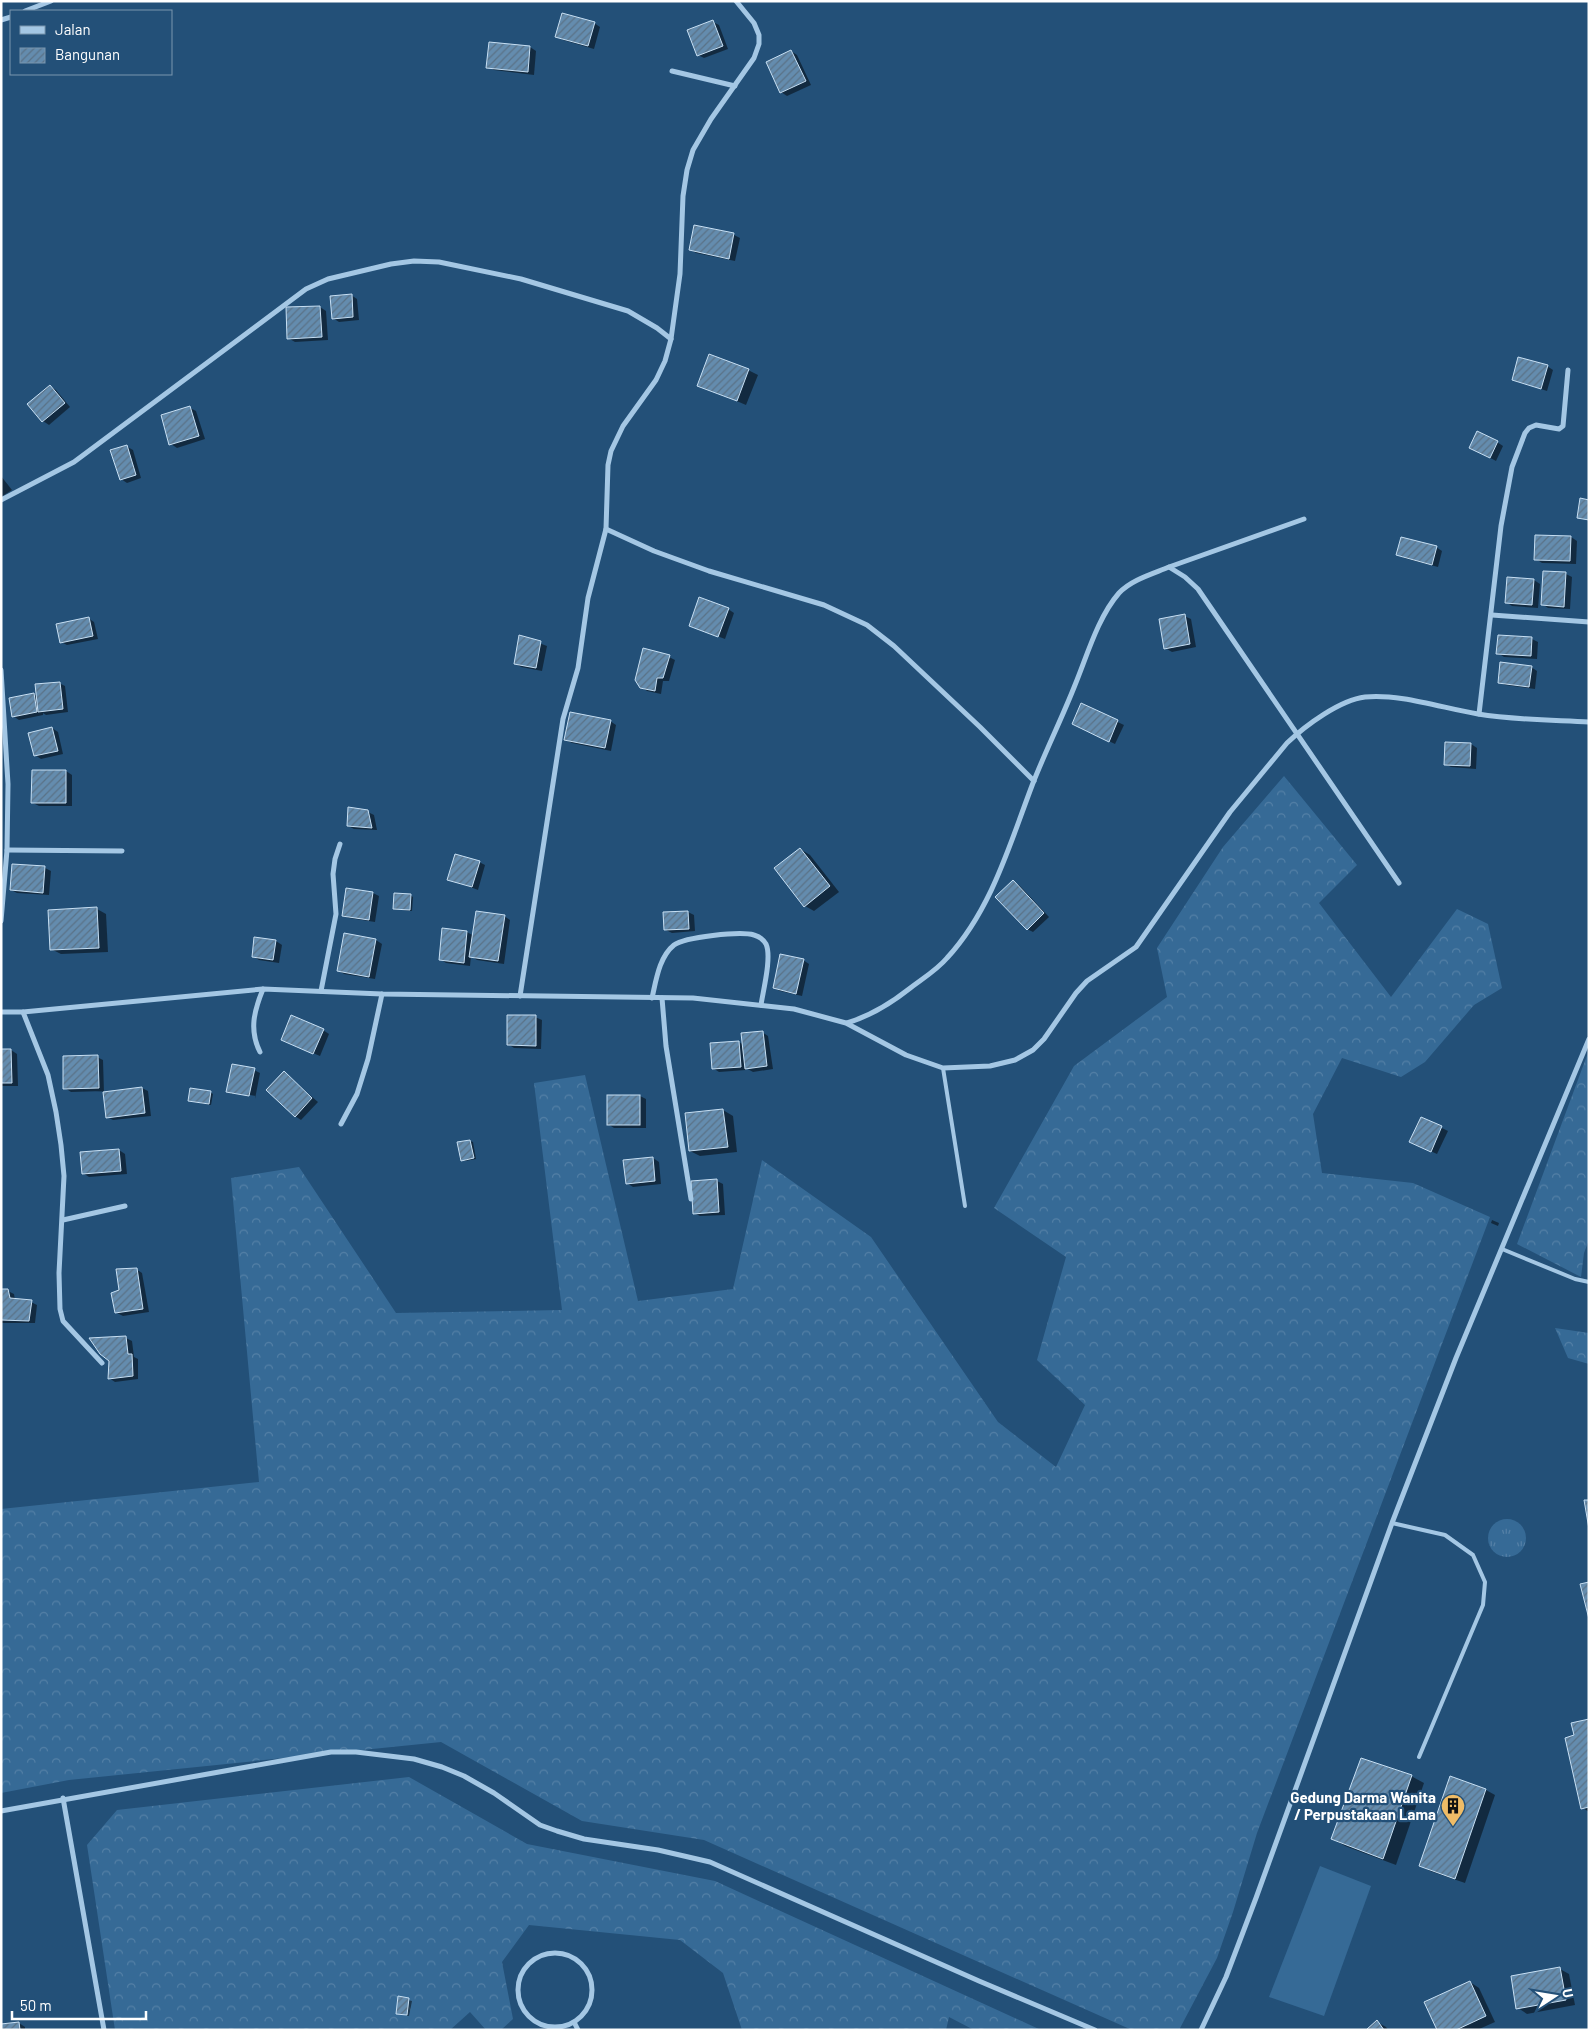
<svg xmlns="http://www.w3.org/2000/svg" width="1590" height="2031" font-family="Barlow,sans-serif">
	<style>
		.grass { fill: url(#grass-tufts) }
		.forest { fill: url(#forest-crowns) }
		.garden { fill: #366a96 }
		.shadow { fill: #0007 }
		.building { fill: url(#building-hatch); stroke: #c7dff3 }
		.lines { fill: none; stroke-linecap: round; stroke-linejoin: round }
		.lane { stroke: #a4c7e4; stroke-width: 4 }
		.street { stroke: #a4c7e4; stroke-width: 5 }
		.labels { text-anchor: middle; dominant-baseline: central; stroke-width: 4.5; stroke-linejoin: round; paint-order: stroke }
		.poi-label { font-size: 15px; font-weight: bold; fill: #fff; stroke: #235078; text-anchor: end }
	</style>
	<defs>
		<pattern id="grass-tufts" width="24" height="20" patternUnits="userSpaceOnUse" patternTransform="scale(1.25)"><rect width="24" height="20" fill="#366a96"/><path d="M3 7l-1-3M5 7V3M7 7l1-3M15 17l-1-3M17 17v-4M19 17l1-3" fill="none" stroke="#5480a6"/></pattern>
		<pattern id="forest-crowns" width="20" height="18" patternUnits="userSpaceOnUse" patternTransform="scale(1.25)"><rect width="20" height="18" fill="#366a96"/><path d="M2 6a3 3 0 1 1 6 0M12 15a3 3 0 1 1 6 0" fill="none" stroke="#5480a6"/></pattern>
		<pattern id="building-hatch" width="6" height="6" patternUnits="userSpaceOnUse" patternTransform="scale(1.25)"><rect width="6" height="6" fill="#648cae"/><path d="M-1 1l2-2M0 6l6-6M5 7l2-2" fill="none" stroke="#5a7287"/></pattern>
	</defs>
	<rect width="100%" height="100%" fill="#235078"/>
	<circle class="grass" cx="1507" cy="1538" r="19"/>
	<g class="forest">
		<path d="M1284 776 1357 865 1319 903 1391 997 1457 909 1488 924 1502 988 1474 1005 1425 1062 1401 1077 1342 1058 1313 1114 1322 1173 1413 1183 1490 1217 1257 1833 1233 1912 1217 1958 1179 2030H1132L704 1840 582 1821 441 1742 69 1780 1 1793V1509L259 1482 231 1178 299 1167 396 1313 562 1310 534 1083 585 1075 638 1301 733 1289 762 1160 871 1237 998 1422 1056 1467 1085 1405 1037 1360 1066 1257 994 1208 1074 1066 1167 997 1157 948 1223 847Z"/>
		<path d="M1589 1050V1240L1584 1253 1581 1277 1517 1244Z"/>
		<path d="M1555 1328 1589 1333V1364L1568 1358Z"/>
		<path d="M409 1777 527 1844 715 1881 1041 2030H974L949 2017 946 2030H742L723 1973 680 1940 529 1925 502 1962 513 2019 501 2030H486L470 2012 450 2030H115L87 1845 117 1810Z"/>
	</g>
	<path class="garden" d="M1320 1866 1371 1886 1324 2016 1269 1997Z"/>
	<g class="shadow">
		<path d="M713 22 719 25 728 49 704 58 698 55Z"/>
		<path d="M594 23 600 27 594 49 563 40 557 36Z"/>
		<path d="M530 47 536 51 534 75 494 70 488 67Z"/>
		<path d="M791 51 797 55 811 85 787 96 781 92Z"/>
		<path d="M734 235 740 238 735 261 696 253 690 249Z"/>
		<path d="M351 295 357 299 359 320 339 322 333 318Z"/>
		<path d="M320 307 326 311 328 340 295 342 288 338 287 309Z"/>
		<path d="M1547 366 1553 370 1547 391 1513 380Z"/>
		<path d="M748 370 758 375 746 405 699 385Z"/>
		<path d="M50 386 56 390 70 407 49 425 43 421 29 404Z"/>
		<path d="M190 408 196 411 205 439 177 448 171 444Z"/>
		<path d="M1497 442 1503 446 1496 461 1477 451Z"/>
		<path d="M126 446 133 450 141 478 127 483 121 479Z"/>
		<path d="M1 476 12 490 1 497Z"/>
		<path d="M1571 537 1577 541 1576 564 1542 563 1536 559Z"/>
		<path d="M1436 547 1442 551 1438 567 1404 558 1398 554Z"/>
		<path d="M1566 574 1572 577 1570 609 1548 608 1542 604Z"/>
		<path d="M1534 580 1540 584 1538 608 1512 606 1506 602Z"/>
		<path d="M728 609 734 613 725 639 690 626Z"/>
		<path d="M1184 616 1191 619 1196 647 1172 652 1165 648Z"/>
		<path d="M88 618 94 622 98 639 67 645 61 642Z"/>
		<path d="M520 636 547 646 542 671 521 667 515 663Z"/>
		<path d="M1532 639 1538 642 1537 659 1504 657 1498 653Z"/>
		<path d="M669 657 675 660 669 681H663L661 694 647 691 641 687Z"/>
		<path d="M1531 667 1537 671 1535 689 1505 685 1499 682Z"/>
		<path d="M59 683 65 686 68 712 46 715 43 713V715L19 720 13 716 34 694 38 697Z"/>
		<path d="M1082 705 1124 725 1115 744 1079 727Z"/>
		<path d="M610 721 616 725 611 751 572 743 566 740Z"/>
		<path d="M52 728 58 732 63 754 41 759 35 755Z"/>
		<path d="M1446 743 1471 744 1477 748 1476 769 1451 767 1445 764Z"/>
		<path d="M66 771 72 775V806H39L33 803Z"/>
		<path d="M368 812 374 815 377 830 354 829 348 826Z"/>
		<path d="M800 849 810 855 839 892 814 911 805 906Z"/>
		<path d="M479 862 485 865 478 890 449 879Z"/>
		<path d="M45 868 51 871 49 895 17 893 11 890Z"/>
		<path d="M1013 882 1019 885 1049 917 1033 932 1027 929Z"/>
		<path d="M373 893 379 896 375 922 349 918 343 915Z"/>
		<path d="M410 895 413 897 412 911 394 909Z"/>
		<path d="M97 909 106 914 108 952 61 954 51 949Z"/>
		<path d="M688 912 694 915 695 931 672 933 666 930Z"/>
		<path d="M504 916 510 920 504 964 477 960 471 956 470 966 446 963 440 959 467 932 474 936Z"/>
		<path d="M376 940 382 944 375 979 344 974 338 970Z"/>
		<path d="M276 941 282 945 279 963 259 960 253 956Z"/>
		<path d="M803 960 809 964 802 996 780 991 774 988Z"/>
		<path d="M535 1017 542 1020 541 1049 514 1048 508 1044Z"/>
		<path d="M323 1030 329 1034 320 1056 282 1040Z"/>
		<path d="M762 1032 768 1036 773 1069 753 1072 746 1068V1070L719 1072 713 1068 739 1042 744 1045Z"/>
		<path d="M1 1050H11L17 1054 18 1086H1Z"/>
		<path d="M97 1057 103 1060 104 1093 142 1088 148 1091 151 1116 113 1120 107 1117 104 1091 71 1092 65 1088Z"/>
		<path d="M254 1070 260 1073 255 1099 233 1094 255 1099 256 1096 232 1092V1094L227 1091Z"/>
		<path d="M284 1073 318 1102 301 1120 295 1116Z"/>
		<path d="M210 1092 213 1094 211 1105 190 1101Z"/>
		<path d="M640 1096 646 1099V1128H614L608 1124Z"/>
		<path d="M723 1110 733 1116 737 1152 700 1156 690 1151 686 1114Z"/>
		<path d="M1422 1118 1448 1131 1437 1154 1417 1145Z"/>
		<path d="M470 1141 473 1142 476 1159 465 1161 462 1160Z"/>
		<path d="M119 1150 125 1154 127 1174 89 1177 83 1173Z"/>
		<path d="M653 1158 659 1162 661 1184 633 1187 627 1183Z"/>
		<path d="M717 1181 723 1184 725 1215 700 1216 694 1213Z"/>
		<path d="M1492 1220 1499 1223 1498 1226 1491 1223Z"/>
		<path d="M136 1269 142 1273 149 1312 123 1316 117 1313 120 1291Z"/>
		<path d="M1 1290 8 1291 14 1294 15 1300 31 1302 37 1305 35 1323H1Z"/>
		<path d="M126 1338 132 1341 134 1357 138 1359V1379L115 1382 109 1378Z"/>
		<path d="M1589 1720V1812L1583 1808Z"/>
		<path d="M1411 1776 1424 1783 1396 1865 1345 1846 1333 1839Z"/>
		<path d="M1451 1778 1486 1790 1495 1795 1465 1883 1430 1871 1421 1865Z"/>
		<path d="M1560 1969 1569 1974 1575 2005 1527 2014 1518 2008Z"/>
		<path d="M1470 1982 1479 1988 1495 2022 1477 2030H1438Z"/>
		<path d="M400 1998 412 2001 409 2016 398 2013Z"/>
		<path d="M1377 2022 1386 2027 1388 2030H1367Z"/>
		<path d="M19 2023 25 2027V2030H1Z"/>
	</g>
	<g class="building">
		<path d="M562 13 595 22 588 46 555 37Z"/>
		<path d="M713 20 723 46 697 56 687 30Z"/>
		<path d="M489 42 530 46 528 72 486 68Z"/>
		<path d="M791 50 806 81 780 93 766 62Z"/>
		<path d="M694 225 734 233 729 259 689 250Z"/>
		<path d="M352 294 353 317 332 319 330 296Z"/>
		<path d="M320 306 322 337 287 339 286 307Z"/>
		<path d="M709 354 749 369 737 401 697 386Z"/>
		<path d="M1518 357 1548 365 1541 389 1512 380Z"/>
		<path d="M50 385 65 403 42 422 27 404Z"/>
		<path d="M190 406 199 436 169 445 161 415Z"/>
		<path d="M1477 431 1498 441 1490 458 1469 448Z"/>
		<path d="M127 445 136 475 120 480 110 450Z"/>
		<path d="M1580 498 1589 500V520L1577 518Z"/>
		<path d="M1535 535 1571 536 1570 561 1534 560Z"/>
		<path d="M1401 537 1437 546 1432 565 1396 555Z"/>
		<path d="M1543 571 1566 572 1564 607 1541 605Z"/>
		<path d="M1507 577 1534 579 1532 605 1505 603Z"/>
		<path d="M699 597 729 608 718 637 689 626Z"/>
		<path d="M1185 614 1190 644 1164 649 1159 619Z"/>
		<path d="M89 617 93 636 60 643 56 624Z"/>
		<path d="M519 635 541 641 536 668 514 664Z"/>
		<path d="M1498 635 1532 637 1531 656 1496 654Z"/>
		<path d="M643 648 670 655 663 678H657L655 691 640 688 635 680Z"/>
		<path d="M1500 662 1532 666 1529 687 1498 683Z"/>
		<path d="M60 682 63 709 38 712 35 684Z"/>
		<path d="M34 693 37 712 12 717 9 698Z"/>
		<path d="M1081 703 1118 720 1109 742 1072 724Z"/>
		<path d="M570 712 611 720 605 748 564 740Z"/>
		<path d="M52 727 58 751 34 756 28 733Z"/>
		<path d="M1445 742 1471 743 1470 766 1444 765Z"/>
		<path d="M32 770H66V803H31Z"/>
		<path d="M348 807 368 810 372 828 347 826Z"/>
		<path d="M800 848 830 886 804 907 774 868Z"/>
		<path d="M455 854 480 861 472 887 447 880Z"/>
		<path d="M12 864 45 866 43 893 10 890Z"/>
		<path d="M1013 880 1044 913 1027 930 995 897Z"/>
		<path d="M346 888 373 892 369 920 342 916Z"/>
		<path d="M394 893 411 894 410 910 393 909Z"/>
		<path d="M97 907 99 948 50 950 48 910Z"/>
		<path d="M476 911 505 915 498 961 469 957Z"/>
		<path d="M688 911 689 929 664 930 663 912Z"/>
		<path d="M442 928 467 931 464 963 439 960Z"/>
		<path d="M344 933 376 939 369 977 337 971Z"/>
		<path d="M254 937 276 940 273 960 252 957Z"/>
		<path d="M780 954 804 959 796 994 773 988Z"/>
		<path d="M291 1015 324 1029 313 1054 281 1040Z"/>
		<path d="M507 1015H536V1046L507 1045Z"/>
		<path d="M763 1031 767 1066 745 1069 741 1033Z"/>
		<path d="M739 1041 741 1067 712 1069 710 1043Z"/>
		<path d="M1 1049H11L12 1083H1Z"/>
		<path d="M98 1055 99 1088 63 1089V1056Z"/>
		<path d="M232 1064 255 1068 249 1096 226 1092Z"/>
		<path d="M284 1071 312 1098 295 1117 266 1090Z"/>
		<path d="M142 1087 145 1113 106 1118 103 1092Z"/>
		<path d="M190 1088 211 1091 209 1104 188 1101Z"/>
		<rect x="607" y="1095" width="33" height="30"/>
		<path d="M723 1109 728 1147 689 1151 685 1113Z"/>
		<path d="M1421 1117 1442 1126 1431 1152 1409 1142Z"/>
		<path d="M470 1140 474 1158 461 1161 457 1142Z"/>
		<path d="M119 1149 121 1171 82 1174 80 1152Z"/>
		<path d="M653 1157 655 1181 626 1184 623 1160Z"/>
		<path d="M717 1179 719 1212 693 1214 691 1181Z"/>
		<path d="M137 1268 143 1309 115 1313 111 1293 119 1290 116 1269Z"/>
		<path d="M1 1289H8L10 1298 32 1300 29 1321 1 1320Z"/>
		<path d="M126 1336 128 1354H132L133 1376 108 1379 109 1361 100 1354 89 1338Z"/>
		<path d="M1584 1500H1589V1529Z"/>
		<path d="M1589 1582V1619L1580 1584Z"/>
		<path d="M1589 1719V1807L1581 1809 1565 1738 1574 1735 1571 1723Z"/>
		<path d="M1361 1758 1412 1775 1383 1859 1331 1839Z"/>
		<path d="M1450 1776 1486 1789 1455 1879 1419 1866Z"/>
		<path d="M1560 1967 1566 2000 1516 2009 1511 1976Z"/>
		<path d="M1470 1981 1486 2016 1456 2030H1437L1424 2002Z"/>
		<path d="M398 1996 409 1998 407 2015 396 2014Z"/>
		<path d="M1377 2020 1384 2030H1366Z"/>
		<path d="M19 2022 20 2030H1V2024Z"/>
	</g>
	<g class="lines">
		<g class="lane">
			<path d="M943 1068 965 1206"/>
			<path d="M1502 1249 1575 1279 1589 1282"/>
			<path d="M1392 1523 1445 1535 1473 1555 1485 1582 1483 1605 1419 1757"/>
		</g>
		<g class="street">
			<path d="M25 11 51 1"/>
			<path d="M1 20 11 17"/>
			<path d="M672 71 735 86"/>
			<path d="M1 500 74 462 306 289 328 279 391 264 414 261 439 262 521 279 628 311 657 328 671 339"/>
			<path d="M606 529 654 551 709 571 824 605 867 625 894 646 980 727 1034 781"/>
			<path d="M1169 567 1304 519"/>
			<path d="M1492 615 1589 622"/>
			<path d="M1 670 8 784 7 850 1 921"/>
			<path d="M1479 714 1501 526 1512 467 1525 433 1529 428 1536 425 1559 429 1563 426 1568 370"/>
			<path d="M7 850 122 851"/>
			<path d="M321 991 336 914 333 874 335 859 340 844"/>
			<path d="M520 996 563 719 578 668 588 598 606 529 608 465 611 451 623 426 656 380 665 361 671 339 680 274 683 196 687 170 693 150 711 119 754 58 759 44V35L754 23 736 1"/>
			<path d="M652 998C656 981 659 957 674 945 685 937 740 931 754 935 758 936 763 939 766 944 772 957 763 991 761 1005"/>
			<path d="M662 998 666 1046 691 1199"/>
			<path d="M1 1012H23L263 989 382 994 693 998 794 1009 846 1023 906 1055 943 1068 990 1066 1015 1060 1033 1050 1044 1039 1076 993 1087 981 1136 947 1230 812 1287 743C1306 725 1340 700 1365 697 1398 693 1446 709 1478 714 1515 720 1552 720 1589 722"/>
			<path d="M23 1012 48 1075 56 1112 61 1145 64 1176 59 1273 60 1309 63 1321 102 1363"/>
			<path d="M847 1023C870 1016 890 1004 909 989 922 979 937 970 947 958 992 909 1010 843 1033 783 1046 750 1062 718 1075 685 1087 656 1098 617 1119 593 1131 580 1152 574 1169 567L1185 577 1198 589 1399 883"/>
			<path d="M260 1052C249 1030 254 1011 263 989"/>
			<path d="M341 1124 357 1094 368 1059 382 994"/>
			<path d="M63 1220 125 1206"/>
			<path d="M63 1798 104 2030"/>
			<path d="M1 1811 331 1752H356L414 1759 442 1767 464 1776 494 1793 540 1825 557 1831 584 1839 658 1850 710 1862 979 1981 1095 2030"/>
			<circle cx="555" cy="1990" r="37"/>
			<path d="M574 2022 578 2030"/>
			<path d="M1201 2030 1226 1977 1256 1898 1392 1523 1456 1358 1589 1039"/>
		</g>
	</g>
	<defs>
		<symbol id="building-pin" viewBox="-11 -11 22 30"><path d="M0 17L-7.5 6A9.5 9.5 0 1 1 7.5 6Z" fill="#efbc67" stroke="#235078"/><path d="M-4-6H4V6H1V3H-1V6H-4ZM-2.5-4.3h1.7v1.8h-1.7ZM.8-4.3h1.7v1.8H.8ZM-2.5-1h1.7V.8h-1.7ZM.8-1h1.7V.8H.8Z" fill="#111"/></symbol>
	</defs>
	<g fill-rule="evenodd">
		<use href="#building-pin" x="1439" y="1792" width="28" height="38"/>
	</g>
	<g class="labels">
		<g class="poi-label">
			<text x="1436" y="1797">Gedung Darma Wanita<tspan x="1436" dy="17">/ Perpustakaan Lama</tspan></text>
		</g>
	</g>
	<rect width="1590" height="2031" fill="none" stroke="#ffffff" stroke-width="5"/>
	<rect x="10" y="10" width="162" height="65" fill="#235078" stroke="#7b96ae"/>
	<rect x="20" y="26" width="25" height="8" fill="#a4c7e4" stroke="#7b96ae"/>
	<text x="55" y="35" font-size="15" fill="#ffffff">Jalan</text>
	<rect x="20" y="48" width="25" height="15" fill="url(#building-hatch)" stroke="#7b96ae"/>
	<text x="55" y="60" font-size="15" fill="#ffffff">Bangunan</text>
	<g transform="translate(1555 1996) rotate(78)" stroke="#235078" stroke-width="4" paint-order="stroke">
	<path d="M0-4L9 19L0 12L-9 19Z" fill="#ffffff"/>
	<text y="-8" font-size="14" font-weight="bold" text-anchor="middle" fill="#ffffff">U</text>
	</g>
	<path d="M12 2011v8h134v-8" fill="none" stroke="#ffffff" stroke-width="2.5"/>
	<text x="20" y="2011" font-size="15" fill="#ffffff" stroke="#235078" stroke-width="4" paint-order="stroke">50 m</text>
</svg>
